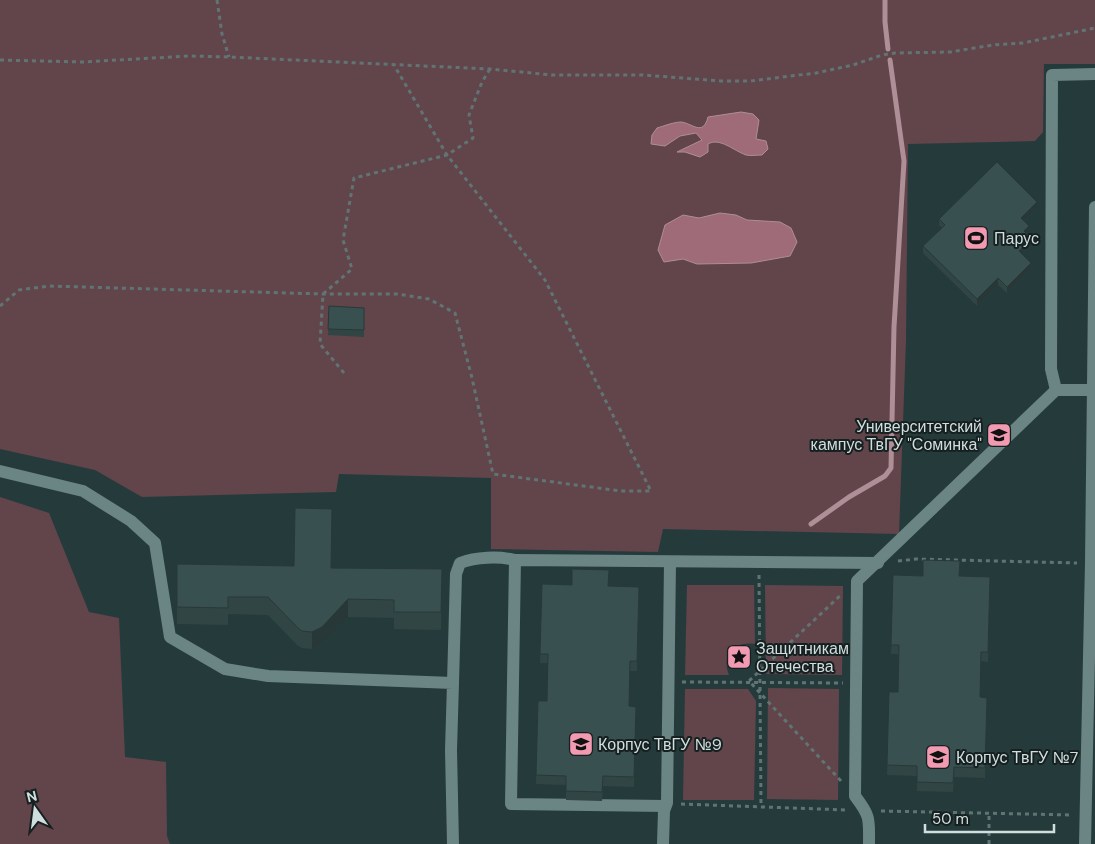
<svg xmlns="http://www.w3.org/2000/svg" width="1095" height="844" font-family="'DM Sans',sans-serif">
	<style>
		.green { fill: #62444b }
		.water { fill: #9f6b78; stroke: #ae8e97 }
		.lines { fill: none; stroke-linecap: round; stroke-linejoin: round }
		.stream { stroke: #ae8e97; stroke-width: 5 }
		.path { stroke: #617474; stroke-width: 3; stroke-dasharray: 4 4; stroke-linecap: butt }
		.minor { stroke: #6b8484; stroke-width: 12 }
		.wall { fill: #314545 }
		.shaded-wall { fill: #283838 }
		.building { fill: #395050; stroke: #283838 }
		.labels { text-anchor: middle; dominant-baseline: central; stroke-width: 4; stroke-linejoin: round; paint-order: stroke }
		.poi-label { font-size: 16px; fill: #d1dede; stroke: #162020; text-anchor: start }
	</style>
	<rect width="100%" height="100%" fill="#253b3b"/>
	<g class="green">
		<path d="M0 0H1095V64H1044L1043 132 1035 141 908 144 906 340 899 534 663 529 658 552 491 549V478L339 474 336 492 142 497 95 470 0 449Z"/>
		<path d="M0 497 49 513 89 612 119 618 125 757 166 762 167 836 170 844H0Z"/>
		<path d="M687 585H754L755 644C734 641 721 655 729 675H685Z"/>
		<path d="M765 585 843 586 842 675 766 674Z"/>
		<path d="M768 688 839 689 838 800 767 799Z"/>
		<path d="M685 689H748L756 701 754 800H683Z"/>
	</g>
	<g class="water">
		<path d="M741 112 753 114 759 120 756 139 766 141 768 149 762 155C757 155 751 156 746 155 734 151 720 137 708 144V152L700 157 685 152H677L702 140 696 133 680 136 665 146 651 144 652 135 657 128C664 126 674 122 681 122 692 123 703 137 708 117Z"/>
		<path d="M720 213 736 215 747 220 780 222 791 228 797 242 790 256 751 263 697 264 683 259 664 262 658 250 665 225 683 215 699 218Z"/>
	</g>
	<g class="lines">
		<g class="stream">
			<path d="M885 0V22L888 49"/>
			<path d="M811 524 849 497 885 476 891 468 894 327 904 161 890 60"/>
		</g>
		<g class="path">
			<path d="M217 0 222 34 229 57"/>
			<path d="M0 60 82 62 189 56 229 57 490 69 552 75H643L721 81H750L816 73 853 65 882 55 895 53 950 52 993 45 1023 43 1095 28"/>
			<path d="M0 306 19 290 49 286 323 294H397L429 299 455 313 472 378 493 474 621 491H651L545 280 447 155 394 65"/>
			<path d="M344 373 320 344 323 294 352 269 343 240 354 178 447 155 473 138 469 115 482 82 490 69"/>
			<path d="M898 561 916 559 1077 563"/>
			<path d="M759 575 761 806"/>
			<path d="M682 682 843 683"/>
			<path d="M841 781 749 681 842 594"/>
			<path d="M681 804 847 810"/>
			<path d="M881 811 1072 815"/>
			<path d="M989 844V813"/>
		</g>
		<g class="minor">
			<path d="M1093 390H1056L1051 369 1052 75 1095 74"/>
			<path d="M0 471 83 491 131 521 155 543 170 637 225 669 268 676 453 683 451 750 453 844"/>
			<path d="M453 683 456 574 460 563C476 557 498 556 515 560"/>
			<path d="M665 806 511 804 515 560 878 563"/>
			<path d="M663 844 664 811 667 803 670 562"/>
			<path d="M869 844C869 819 871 817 855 796L857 581 1056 390"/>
			<path d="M1085 844 1091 563 1095 207"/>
		</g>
	</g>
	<g class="wall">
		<path d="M1037 208 1024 221 1029 232 1027 234 1032 245 1022 255 1031 269 1007 293 998 285 977 306 923 253V246L942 228 939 225V219Z"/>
		<path d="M329 306 364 308V337L328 335Z"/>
		<path d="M177 564 332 568 442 569 441 630 394 629V618L348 617 322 644 312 649 302 648 298 646 268 615 228 614V625L177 624Z"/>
		<path d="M893 575 990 577 988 662 981 661 980 697 987 698 985 778 954 777 953 792 917 791V776L887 775 889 692H898L899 654H891Z"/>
		<path d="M542 584 639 587 637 671H630L629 706 636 707 634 787 603 786 602 801 566 800V785L536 784 538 701H547L548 663H540Z"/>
	</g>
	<g class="shaded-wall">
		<path d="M1037 202V208L1021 224V218Z"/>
		<path d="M1029 226V232L1024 237V231Z"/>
		<path d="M1032 238V245L1019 258V251Z"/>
		<path d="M1031 263V269L1007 293V287Z"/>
		<path d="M998 278V285L977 306V299Z"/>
		<path d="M348 599V617L322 644 312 649V632Z"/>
	</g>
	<g class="building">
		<path d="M997 162 1037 202 1021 218 1029 226 1024 231 1032 238 1019 251 1031 263 1007 287 998 278 977 299 923 246 945 225 939 219Z"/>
		<path d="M329 306 364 308V330L328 329Z"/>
		<path d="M295 508 332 509 331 568 442 569 441 612H394V600L348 599 322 627 312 632 302 631 298 628 268 597H228V608L177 607V564L294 566Z"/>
		<path d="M923 560 960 561 959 576 990 577 988 652H981L980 697 987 698 985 768 954 767 953 783 917 782V766L887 765 889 692H898L899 645H891L893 575 923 576Z"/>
		<path d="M572 569 609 570 608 586 639 587 637 661H630L629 706 636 707 634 777 603 776 602 792 566 791V776L536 775 538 701H547L548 654H540L542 584 572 585Z"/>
	</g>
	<defs>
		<symbol id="stadium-square" viewBox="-11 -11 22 22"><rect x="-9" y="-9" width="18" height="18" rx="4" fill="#f19ab1" stroke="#162020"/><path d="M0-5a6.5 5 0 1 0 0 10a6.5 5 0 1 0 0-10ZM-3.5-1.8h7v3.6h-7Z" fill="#111"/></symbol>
		<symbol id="university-square" viewBox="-11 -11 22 22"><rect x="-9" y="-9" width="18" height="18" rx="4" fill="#f19ab1" stroke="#162020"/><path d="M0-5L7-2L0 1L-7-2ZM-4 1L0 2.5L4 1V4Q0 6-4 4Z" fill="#111"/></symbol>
		<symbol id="sight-square" viewBox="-11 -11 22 22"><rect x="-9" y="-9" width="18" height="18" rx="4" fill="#f19ab1" stroke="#162020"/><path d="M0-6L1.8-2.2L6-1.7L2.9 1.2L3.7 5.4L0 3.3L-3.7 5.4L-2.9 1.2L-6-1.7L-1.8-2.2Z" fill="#111"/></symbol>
	</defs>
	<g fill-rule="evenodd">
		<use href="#stadium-square" x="962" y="224" width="28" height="28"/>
		<use href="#university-square" x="985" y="421" width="28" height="28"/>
		<use href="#sight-square" x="725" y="643" width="28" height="28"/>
		<use href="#university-square" x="567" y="730" width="28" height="28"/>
		<use href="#university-square" x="924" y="743" width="28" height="28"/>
	</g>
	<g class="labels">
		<g class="poi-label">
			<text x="994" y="238">Парус</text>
			<text x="982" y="426" text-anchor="end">Университетский<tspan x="982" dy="18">кампус ТвГУ "Соминка"</tspan></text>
			<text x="756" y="648">Защитникам<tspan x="756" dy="18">Отечества</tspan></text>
			<text x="598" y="744">Корпус ТвГУ №9</text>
			<text x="956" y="757">Корпус ТвГУ №7</text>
		</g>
	</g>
	<g transform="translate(35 809) rotate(346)" stroke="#162020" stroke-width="4" paint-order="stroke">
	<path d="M0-4L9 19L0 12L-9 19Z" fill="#d1dede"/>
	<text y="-8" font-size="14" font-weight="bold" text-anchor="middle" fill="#d1dede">N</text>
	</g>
	<path d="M925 824v8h129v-8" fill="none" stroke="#d1dede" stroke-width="2.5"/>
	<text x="932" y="824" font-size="15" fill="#d1dede" stroke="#162020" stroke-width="4" paint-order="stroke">50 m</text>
</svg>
